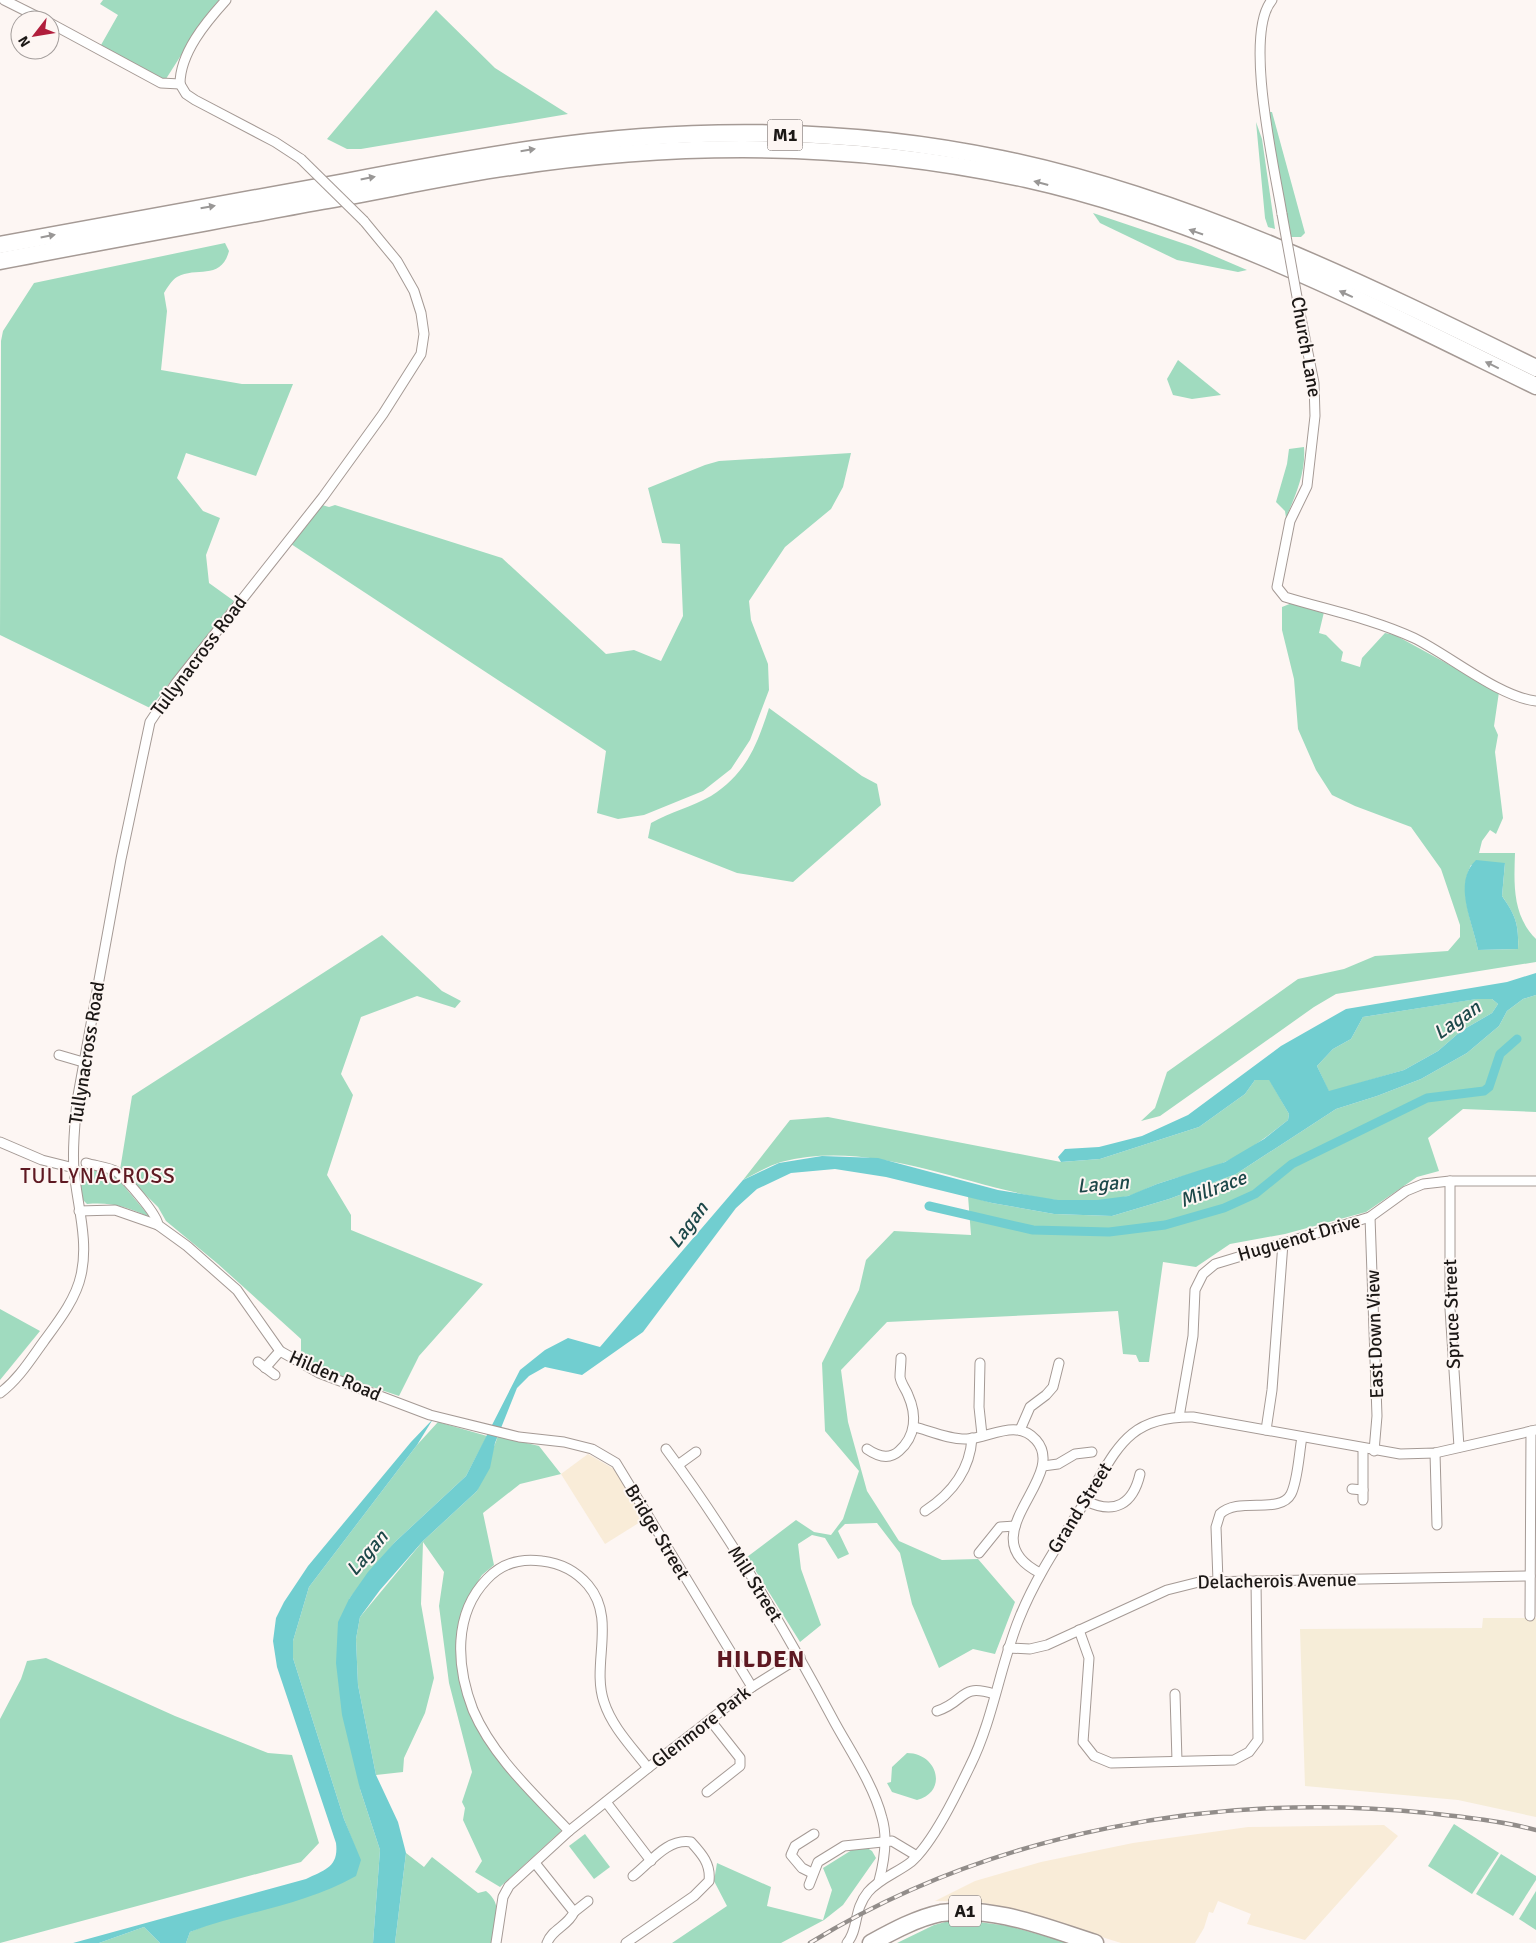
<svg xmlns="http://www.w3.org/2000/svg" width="1536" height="1943" font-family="Signika,sans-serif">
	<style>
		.commercial { fill: #f9ecd8 }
		.education { fill: #f6edd8 }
		.green { fill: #a0dbbf; fill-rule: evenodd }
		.water { fill: #71ced0; fill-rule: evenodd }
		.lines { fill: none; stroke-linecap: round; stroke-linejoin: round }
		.canal { stroke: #71ced0; stroke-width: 9 }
		.street-casing { stroke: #a59a95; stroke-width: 11 }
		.highway-casing { stroke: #a59a95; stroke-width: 19 }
		.street { stroke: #fff; stroke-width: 9 }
		.highway { stroke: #fff; stroke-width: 16 }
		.rail-casing { stroke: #928d8a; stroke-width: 4.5 }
		.rail { stroke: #fdf6f3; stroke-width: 2.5; stroke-dasharray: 8; stroke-linecap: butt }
		.street-bridge-casing { stroke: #a59a95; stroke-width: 11; stroke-linecap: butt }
		.street-bridge { stroke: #fff; stroke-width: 9 }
		.oneway { fill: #999796 }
		.labels { text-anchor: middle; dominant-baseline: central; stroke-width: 4; stroke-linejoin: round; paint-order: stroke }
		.shield { fill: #fdf6f3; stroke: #605b58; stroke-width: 1 }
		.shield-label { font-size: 18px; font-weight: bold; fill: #1c1816 }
		.street-label { font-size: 19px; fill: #1c1816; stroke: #fdf6f3 }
		.water-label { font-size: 20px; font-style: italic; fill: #1d4849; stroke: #fdf6f3 }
		.quarter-label { font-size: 21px; letter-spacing: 1px; fill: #5e1922; stroke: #fdf6f3 }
		.district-label { font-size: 24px; font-weight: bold; letter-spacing: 1px; fill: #5e1922; stroke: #fdf6f3 }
	</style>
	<rect width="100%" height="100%" fill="#fdf6f3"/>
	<g class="commercial">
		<path d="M588 1454 614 1469 645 1519 605 1544 561 1474Z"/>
		<path d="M1384 1825 1398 1836 1305 1940 1247 1924 1251 1914 1218 1901 1213 1913 1209 1912 1204 1928 1195 1943H1121L1015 1910 980 1902 935 1901 975 1881 1041 1862 1133 1843 1248 1827Z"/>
	</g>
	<path class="education" d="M1483 1618H1536V1817L1458 1800 1305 1786 1300 1629 1482 1628Z"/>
	<g class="green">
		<path d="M103 0H219L208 13 164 82 101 45 118 15 100 4Z"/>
		<path d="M436 10 495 68 568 114 361 149H347L327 139Z"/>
		<path d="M1268 112H1272L1305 233 1301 237H1290Z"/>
		<path d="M1256 122 1262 139 1275 229 1268 227 1265 218Z"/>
		<path d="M1093 213 1191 246 1247 270 1238 272 1177 260 1100 223Z"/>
		<path d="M225 243 229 251C221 281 197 266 177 277 172 280 167 288 164 293L167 311 161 370 242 384H293L256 476 186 453 177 478 203 511 220 518 206 555 209 583 234 601 150 708 0 635 1 341 3 331 34 283Z"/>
		<path d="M1178 360 1221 395 1192 399 1173 395 1167 379Z"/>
		<path d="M1304 447C1306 472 1296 494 1286 518L1285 511 1276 502 1287 464 1289 449Z"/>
		<path d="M851 453 843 487 831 509 785 547 749 601 751 620 768 664 769 690 750 740 731 769 703 791 644 815 618 819 597 813 606 751 291 544 322 505 329 507 335 505 502 558 606 654 634 650 661 661 683 616 680 544 662 543 648 488 705 465 719 461Z"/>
		<path d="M1292 603 1324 612 1319 633 1326 635 1343 652 1341 661 1360 667 1362 658 1385 633 1395 635 1499 692 1494 726 1498 735 1495 752 1503 818 1496 834 1490 830 1482 841 1479 853H1515C1514 884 1512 915 1536 939V962L1336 994 1314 1007 1160 1116 1141 1121 1155 1108 1167 1072 1298 979 1344 969 1375 956 1448 951 1460 937V925L1441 869 1411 827 1355 806 1332 795 1316 770 1298 729 1294 679 1282 630V607ZM1505 863 1502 896C1516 916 1519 925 1518 949L1478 950C1473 923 1457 892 1471 865Z"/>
		<path d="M769 708 862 776 877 784 881 805 793 882 737 873 648 838 651 823C670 812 692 807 711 796 746 774 757 745 769 708Z"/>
		<path d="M382 935 442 991 461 1001 455 1008 417 996 361 1017 341 1074 353 1095 327 1175 351 1215V1230L483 1284 419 1356 399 1396 325 1371 301 1358V1339L218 1264 166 1221 158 1207 120 1170 132 1096Z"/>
		<path d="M1536 995V1112L1463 1109 1428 1138 1439 1171 1417 1177 1366 1212 1285 1234 1230 1244 1196 1267 1163 1262 1149 1362H1139L1136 1355 1123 1354 1118 1311 887 1322 841 1370 848 1422 867 1491 899 1541 942 1560 978 1559 1015 1602 995 1654 973 1649 939 1668 912 1604 900 1553 877 1523 845 1524 838 1531 849 1554 838 1559 825 1538 812 1535 798 1544 801 1569 821 1625 800 1642 747 1557 796 1520 814 1532 831 1535 843 1519 859 1471 825 1431 822 1363 859 1290 866 1260 894 1231 971 1235 968 1196 992 1203 1054 1214 1112 1216 1169 1199 1236 1174 1336 1109 1377 1096 1421 1079 1467 1053 1499 1026 1507 1011 1523 999Z"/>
		<path d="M1476 999H1492L1498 1004 1492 1013 1461 1031 1438 1051 1404 1070 1329 1092 1317 1066 1333 1049 1351 1039 1363 1017Z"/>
		<path d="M1269 1079 1289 1114 1288 1120C1269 1135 1248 1152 1225 1162 1204 1171 1181 1176 1160 1183 1149 1187 1139 1193 1128 1196 1107 1202 1079 1202 1056 1200 965 1188 874 1138 781 1162 768 1166 755 1174 743 1180L790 1120 828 1117 1061 1162 1100 1159 1199 1127 1245 1094 1255 1080Z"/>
		<path d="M78 1166 111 1174 118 1179 150 1217C126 1207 113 1202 87 1204L83 1200Z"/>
		<path d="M0 1309 40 1331 0 1380Z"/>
		<path d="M438 1422 487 1436 466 1476 395 1542 349 1599 360 1789 380 1850 373 1943H186L190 1932 360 1860 344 1819 293 1658V1641L309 1587 417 1445Z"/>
		<path d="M498 1436 539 1446 561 1474 520 1484 483 1513 494 1565 482 1575 468 1597 459 1622 457 1645 473 1718 560 1827 561 1831 500 1887 475 1872 482 1861 463 1820 465 1808 462 1802 472 1772 449 1683 439 1606 444 1572 423 1542 421 1604 434 1678 425 1713 404 1758 403 1772 376 1775 358 1685 356 1639 360 1617 423 1541 477 1491Z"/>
		<path d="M46 1658 175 1716 268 1753 292 1755 319 1843 301 1862 0 1943V1719L21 1679 27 1661Z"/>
		<path d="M907 1753C937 1753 949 1791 917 1800L892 1792 887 1783 891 1782 892 1767Z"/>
		<path d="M1454 1824 1499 1853 1472 1894 1428 1866Z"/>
		<path d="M585 1834 610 1867 594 1879 569 1846Z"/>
		<path d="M864 1846 872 1851 876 1858 843 1905 824 1920 781 1943H672L727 1906 714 1881 717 1863 771 1887 767 1906 823 1920 832 1890 823 1868 855 1848Z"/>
		<path d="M406 1853 424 1867 432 1857 478 1893 486 1891C504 1905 495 1922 492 1943H395Z"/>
		<path d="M1501 1854 1536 1876V1880L1513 1916 1476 1894Z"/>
		<path d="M1536 1891V1930L1519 1919Z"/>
		<path d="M956 1919 1009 1926 1069 1943H897L934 1925Z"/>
		<path d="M144 1927 160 1943H99Z"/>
	</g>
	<g class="water">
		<path d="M1476 860 1505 863 1502 896C1516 916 1519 925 1518 949L1478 950C1473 922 1452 883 1476 860Z"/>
		<path d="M1536 973V995L1523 999 1507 1011 1499 1026 1467 1053 1421 1079 1377 1096 1336 1109 1236 1174 1169 1199 1112 1216 1054 1214 992 1203 886 1177 835 1169 791 1173 757 1189 736 1208 643 1332 582 1375 545 1367 529 1376 517 1388 495 1443 490 1468 477 1491 423 1541 380 1590 360 1617 356 1639 358 1685 376 1775 398 1822 406 1853 395 1943H373L380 1850 360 1789 342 1715 336 1663 338 1622 349 1599 368 1572 395 1542 466 1476 520 1370 545 1350 568 1338 600 1347 743 1180 779 1163 822 1156 878 1158 998 1190 1058 1200H1097L1128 1196 1157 1184 1225 1162 1264 1139 1288 1120 1289 1114 1269 1080H1255L1245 1094 1199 1127 1100 1159 1061 1162 1058 1157 1065 1149 1099 1147 1142 1136 1188 1115 1281 1046 1346 1009 1507 982ZM1477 999H1492L1498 1004 1492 1013 1461 1031 1438 1051 1404 1070 1329 1091 1317 1066 1333 1049 1351 1039 1363 1017Z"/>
		<path d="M433 1419 417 1445 309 1587 293 1641V1658L344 1819 361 1860 356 1876C303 1906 245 1911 190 1932L186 1943H160L144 1927 99 1943H73L306 1879C325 1870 339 1867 336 1843L277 1667 273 1641 276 1618 284 1602 308 1566 411 1442Z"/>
	</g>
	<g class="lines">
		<path class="canal" d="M929 1206 1033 1230 1109 1232 1165 1225 1224 1208 1255 1194 1292 1164 1427 1098 1484 1091 1489 1087 1500 1054 1517 1039"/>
		<defs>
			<g id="street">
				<path d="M4 0 44 20"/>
				<path d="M1272 0C1243 34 1275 170 1282 214"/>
				<path d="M50 23 161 83 180 84"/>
				<path d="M180 84 186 94 195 100 275 142 301 159"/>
				<path d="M180 84C180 53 206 22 226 0"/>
				<path d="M1299 308 1314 383 1315 416 1307 486 1290 521 1277 587 1285 597C1328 610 1373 619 1414 638 1449 655 1499 697 1536 701"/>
				<path d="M59 1055 83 1062"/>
				<path d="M0 1142 42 1160 74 1168"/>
				<path d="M86 1163C95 1166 110 1167 117 1172 126 1179 158 1215 158 1225"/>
				<path d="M1450 1181V1309L1459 1447"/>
				<path d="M79 1211 115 1210 158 1225 187 1246 237 1290 280 1351 319 1373 430 1415 519 1437 564 1442 592 1449 616 1463 752 1687"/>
				<path d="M1370 1217 1377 1416 1374 1451"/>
				<path d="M258 1362 275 1375"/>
				<path d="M980 1363 979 1407 982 1435"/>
				<path d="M265 1368 280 1351"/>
				<path d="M0 1393C18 1380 31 1359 44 1341 58 1322 76 1299 81 1275 89 1241 77 1204 74 1170 72 1147 75 1124 77 1101L121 859 150 722 176 683 323 497 383 414 421 354 424 334 421 313 414 291 397 261 364 221"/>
				<path d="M1179 1417 1193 1336 1195 1290 1203 1274 1215 1264 1370 1217 1406 1191 1423 1184 1450 1181H1536"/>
				<path d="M915 1427C930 1431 951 1440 967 1439 990 1438 1016 1418 1036 1440 1070 1478 967 1536 1040 1573"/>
				<path d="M1020 1430 1030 1407 1046 1395 1053 1387 1059 1363"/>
				<path d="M1266 1430 1272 1390 1283 1243"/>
				<path d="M666 1449C730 1535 785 1629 835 1723 851 1752 874 1786 882 1818 888 1838 884 1862 879 1881"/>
				<path d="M867 1449C877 1456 889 1460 899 1451 916 1436 917 1415 908 1395 906 1389 901 1384 900 1377 900 1371 901 1364 901 1358"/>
				<path d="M1435 1453 1437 1525"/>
				<path d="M678 1465 696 1452"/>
				<path d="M1043 1466 1058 1464 1075 1454 1092 1452"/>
				<path d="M1352 1489 1363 1490"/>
				<path d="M1363 1500V1449"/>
				<path d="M1086 1501C1115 1515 1133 1504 1140 1474"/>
				<path d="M925 1511C951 1494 970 1470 972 1438"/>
				<path d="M979 1553 1000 1527 1015 1526"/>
				<path d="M1218 1581 1216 1527 1220 1514C1238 1496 1280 1515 1291 1494 1298 1480 1299 1453 1302 1437"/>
				<path d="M1530 1616 1531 1431"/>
				<path d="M1079 1630 1089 1658 1083 1742 1094 1756 1111 1763 1234 1760 1249 1752 1258 1740 1256 1581"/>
				<path d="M1008 1648 1030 1649 1047 1645 1167 1590 1199 1582 1530 1576"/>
				<path d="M1175 1694 1177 1761"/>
				<path d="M937 1711C967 1701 959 1683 994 1694"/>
				<path d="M707 1792 740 1766V1758L710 1720"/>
				<path d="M606 1802 651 1861"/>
				<path d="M569 1831C535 1795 493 1757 473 1710 456 1666 453 1614 487 1579 502 1563 521 1558 542 1561 559 1563 576 1571 588 1585 617 1619 591 1664 604 1702 612 1727 632 1747 648 1768"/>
				<path d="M535 1863 574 1912C568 1926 552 1929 547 1943"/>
				<path d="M812 1873 802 1868 791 1855 795 1846 814 1834"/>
				<path d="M809 1885 818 1862 844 1846 892 1841 917 1856"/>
				<path d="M574 1912 588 1901"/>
				<path d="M496 1943 503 1897 509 1886 569 1831 648 1768 752 1687 800 1657"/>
				<path d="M626 1943 694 1896 709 1881C711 1864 702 1854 691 1842 667 1838 650 1863 633 1876"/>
				<path d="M847 1943C859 1929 853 1910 868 1892 880 1878 897 1873 911 1862 933 1843 957 1793 970 1766 993 1720 1000 1666 1019 1619 1036 1576 1062 1539 1086 1500 1117 1450 1126 1416 1193 1417L1400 1454 1435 1453 1536 1430"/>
			</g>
			<g id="highway">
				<path d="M0 245C115 224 230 203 345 182 408 170 471 158 534 149 688 126 850 127 1002 159 1190 198 1365 284 1536 368"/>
				<path d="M0 261C107 240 215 221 322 201 385 190 447 176 510 167 682 141 857 142 1026 179 1206 219 1372 306 1536 386"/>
				<path d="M871 1943C893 1931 917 1918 941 1913 993 1905 1047 1928 1095 1943"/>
			</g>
		</defs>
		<use href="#street" class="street-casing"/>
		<use href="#highway" class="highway-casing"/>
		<use href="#street" class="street"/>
		<use href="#highway" class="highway"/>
		<defs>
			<path id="rail" d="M810 1943C990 1832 1218 1791 1428 1813 1464 1817 1501 1821 1536 1830"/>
		</defs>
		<use href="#rail" class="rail-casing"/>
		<use href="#rail" class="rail"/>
		<defs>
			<g id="street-bridge">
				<path d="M301 159 364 221"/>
				<path d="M1282 214 1299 308"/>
			</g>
		</defs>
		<use href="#street-bridge" class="street-bridge-casing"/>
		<use href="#street-bridge" class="street-bridge"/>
	</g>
	<defs><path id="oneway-solid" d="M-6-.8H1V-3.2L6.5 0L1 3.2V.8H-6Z" transform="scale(1.25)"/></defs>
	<g class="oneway">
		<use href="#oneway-solid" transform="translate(528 150) rotate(-9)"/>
		<use href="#oneway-solid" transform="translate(368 178) rotate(-11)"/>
		<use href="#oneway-solid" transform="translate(1041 183) rotate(-165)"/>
		<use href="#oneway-solid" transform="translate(208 207) rotate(-10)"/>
		<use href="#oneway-solid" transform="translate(1196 232) rotate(-161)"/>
		<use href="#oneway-solid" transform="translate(48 236) rotate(-11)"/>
		<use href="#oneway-solid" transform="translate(1346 294) rotate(-155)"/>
		<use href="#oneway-solid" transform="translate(1492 365) rotate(-154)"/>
	</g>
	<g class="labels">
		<g class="shield">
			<rect x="767.5" y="119.5" width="35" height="31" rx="4"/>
			<rect x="949" y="1895.5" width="32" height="31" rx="4"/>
		</g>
		<g class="shield-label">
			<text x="785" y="135">M1</text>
			<text x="965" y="1911">A1</text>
		</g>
		<g class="street-label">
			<text transform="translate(1306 347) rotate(80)">Church Lane</text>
			<text transform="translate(199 656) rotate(-53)">Tullynacross Road</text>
			<text transform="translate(87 1053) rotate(-81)">Tullynacross Road</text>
			<text transform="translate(1299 1238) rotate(-16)">Huguenot Drive</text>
			<text transform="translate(1452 1314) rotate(-92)">Spruce Street</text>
			<text transform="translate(1375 1334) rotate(-92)">East Down View</text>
			<text transform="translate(335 1376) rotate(24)">Hilden Road</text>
			<text transform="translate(1080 1508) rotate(-58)">Grand Street</text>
			<text transform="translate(657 1532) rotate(59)">Bridge Street</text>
			<text transform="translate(1277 1581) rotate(-1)">Delacherois Avenue</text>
			<text transform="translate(755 1584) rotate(58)">Mill Street</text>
			<text transform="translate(701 1727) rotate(-38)">Glenmore Park</text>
		</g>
		<g class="water-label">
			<text transform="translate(1457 1020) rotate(-35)">Lagan</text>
			<text transform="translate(1103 1184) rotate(-5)">Lagan</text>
			<text transform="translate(1213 1189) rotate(-21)">Millrace</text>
			<text transform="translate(688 1225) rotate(-53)">Lagan</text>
			<text transform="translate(367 1553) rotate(-50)">Lagan</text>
		</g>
		<g class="quarter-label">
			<text x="98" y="1176">TULLYNACROSS</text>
		</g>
		<g class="district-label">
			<text x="761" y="1659">HILDEN</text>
		</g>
	</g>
	<g transform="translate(35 35) rotate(239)"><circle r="24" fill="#fdf6f3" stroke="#a39d9b"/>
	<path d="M0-4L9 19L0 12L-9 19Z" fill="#b11e3c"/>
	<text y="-8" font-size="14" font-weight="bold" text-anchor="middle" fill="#1c1816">N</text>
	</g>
</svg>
